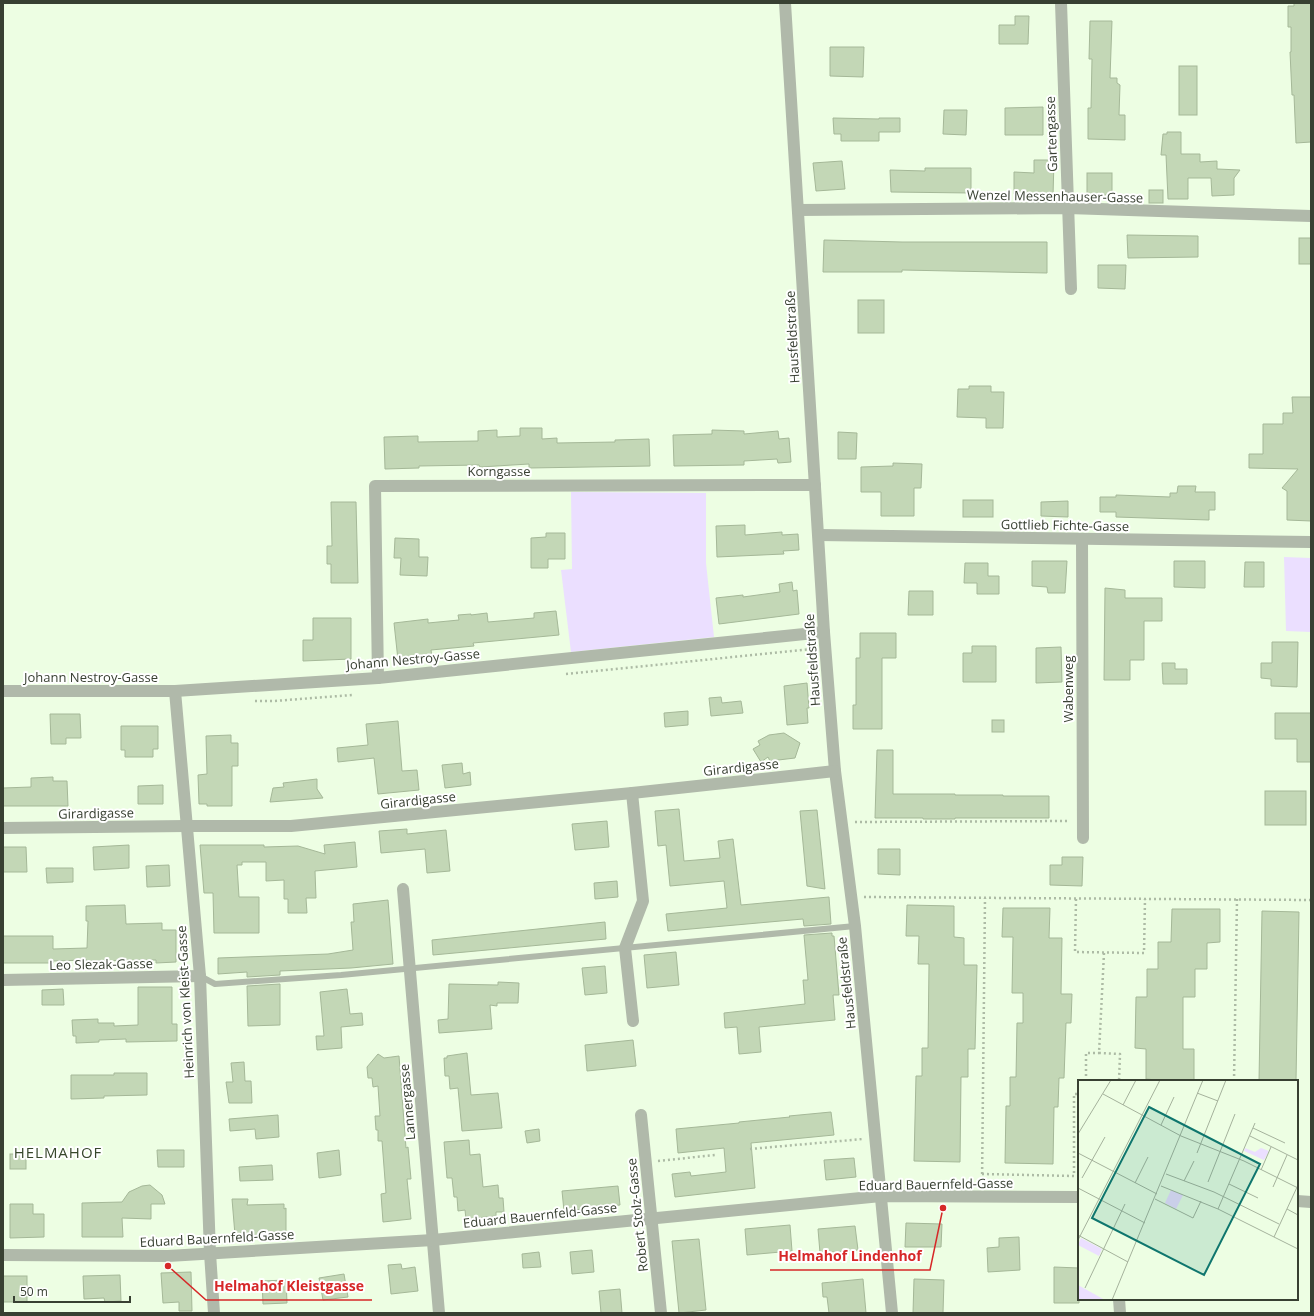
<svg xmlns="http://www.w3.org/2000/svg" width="1314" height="1316" font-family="'Open Sans',sans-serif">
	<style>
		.green { fill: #ebdfff }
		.building { fill: #c3d7b6; stroke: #a5b898 }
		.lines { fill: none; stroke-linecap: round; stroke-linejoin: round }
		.path { stroke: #adbba5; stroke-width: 2.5; stroke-dasharray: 2 3; stroke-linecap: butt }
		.lane { stroke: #b0b9aa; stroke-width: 6 }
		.street { stroke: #b0b9aa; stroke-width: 12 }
		.labels { text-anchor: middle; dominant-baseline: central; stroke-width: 4; stroke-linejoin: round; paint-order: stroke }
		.street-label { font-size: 13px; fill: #384032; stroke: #fff }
		.quarter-label { font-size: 15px; letter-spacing: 1px; fill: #37472c; stroke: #fff }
		.inset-road { fill: none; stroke: #a5b29c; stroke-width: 1 }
		.view { fill: #0f766e; fill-opacity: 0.15; stroke: #0f766e; stroke-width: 2 }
		.inset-edge { fill: none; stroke: #384032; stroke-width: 2 }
		.leader { fill: none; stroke: #d62828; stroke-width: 1.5 }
		.callout-dot { fill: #d62828; stroke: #fff; stroke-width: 1.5 }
		.callout-label { font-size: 14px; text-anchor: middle; font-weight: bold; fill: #d62828; stroke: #fff; stroke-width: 4; stroke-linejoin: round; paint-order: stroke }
	</style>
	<rect width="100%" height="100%" fill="#edfee3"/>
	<g class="green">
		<path d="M571 492 706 493V563L714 637 571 652 561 570 572 569Z"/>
		<path d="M1284 557 1311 558V632L1286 631Z"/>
	</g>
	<g class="building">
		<path d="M1294 3H1311V142L1296 143 1294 95H1292L1290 52H1291V27H1288V6H1294Z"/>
		<path d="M1015 16H1029L1028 44H999V25H1015Z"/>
		<path d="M1090 21H1112L1110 78H1117V83L1120 85 1119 115H1125V140L1088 139V108H1091L1092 59H1089Z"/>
		<path d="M830 47H864L863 77 830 76Z"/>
		<rect x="1179" y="66" width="18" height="49"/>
		<path d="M1043 107V135H1005V108Z"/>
		<path d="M944 110H967L966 135 943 134Z"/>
		<path d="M833 118 879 119V118H900V132H879V141H841V134H834Z"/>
		<path d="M1167 132H1181V154H1200V162L1217 161V169L1240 170 1234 178V195L1212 196 1211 178H1188V199H1168L1166 155H1161L1163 134H1167Z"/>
		<path d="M1034 160H1054L1053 196 1014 194V172L1034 173Z"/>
		<path d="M842 161 845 189 816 191 813 163Z"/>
		<path d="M925 168H971V193L891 192 890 170 925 171Z"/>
		<rect x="1087" y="173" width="25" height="22"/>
		<rect x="1149" y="190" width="14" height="13"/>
		<path d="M1127 235 1198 236V257L1128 258Z"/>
		<rect x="1299" y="238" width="12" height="26"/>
		<path d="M824 240 902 242H1047V273L902 270V272H823Z"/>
		<path d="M1098 265H1126L1125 289 1098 288Z"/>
		<rect x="858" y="300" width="26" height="33"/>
		<path d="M969 386H991V392H1004L1003 428H986V418L957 417 958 389H969Z"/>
		<path d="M1292 397H1311V521L1287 520V491L1282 488 1298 469 1249 468V454H1263V424H1283V413H1293Z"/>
		<path d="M520 428H542V439L557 438V443L615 442V440L649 439 650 466 529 468V464L480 467 479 465 419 466V468L385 469 384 437 418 436V442L478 441V431L497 430V437L520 436Z"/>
		<path d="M712 430 744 431V434L778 431 779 439 789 438 791 462 778 463 777 459 744 461V465L674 466 673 435 712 434Z"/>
		<path d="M838 432 857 433 856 459H838Z"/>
		<path d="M893 463 922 464 921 488H914V516H881V492H861V467L893 466Z"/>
		<path d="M1178 486H1196L1195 492H1215V510H1209V520L1116 517V512H1100V497H1116V495L1170 497V493H1177Z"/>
		<rect x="963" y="500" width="30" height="17"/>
		<path d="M1068 501V517L1041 516V502Z"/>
		<path d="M331 502H356L358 583H331V564H327V546H332Z"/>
		<path d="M745 525V535L782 532V535L798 534 799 550 783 551 784 554 717 557 716 526Z"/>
		<path d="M546 533H565V559H548V568H531V538L546 537Z"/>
		<path d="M395 538 419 539V557H428L427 576 400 575 401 558H394Z"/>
		<path d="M1032 561H1067L1065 593H1048L1047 587 1032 586Z"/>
		<path d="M1174 561H1205V588L1174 587Z"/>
		<path d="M1245 562H1264V587H1244Z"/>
		<path d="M965 563H988V576H999V594H977V583H964Z"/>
		<path d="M792 582 793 591 797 590 799 614 719 624 716 598 743 595V597L780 592 779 584Z"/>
		<path d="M1105 588 1125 590V598H1162V621H1144V660H1130V680H1104Z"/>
		<path d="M909 591H933V615H908Z"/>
		<path d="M556 611 559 635 473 643 474 646 431 650 432 657 398 660 394 623 428 619V623L459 620 458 615 471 614V615L487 613 488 622 534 618V613Z"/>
		<path d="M313 618H351V659L303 661V640H313Z"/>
		<path d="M860 633H896V658H882V729H853V705H856V658H860Z"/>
		<path d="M1272 642H1298L1297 687 1271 686V679L1261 678V663H1272Z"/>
		<path d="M972 646H996V682H963V653H972Z"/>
		<path d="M1061 647 1062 682 1036 683V648Z"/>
		<path d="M1162 663H1175V669H1187V684H1163Z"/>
		<path d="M807 683 809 708H807L808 723 787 725 784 686Z"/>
		<path d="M721 697 722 703 741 701 743 713 711 716 709 698Z"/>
		<path d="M688 711V725L665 727 664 713Z"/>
		<path d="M1275 713H1311V762H1297V739H1275Z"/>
		<path d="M50 714H80L81 738H66V744H51Z"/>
		<rect x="992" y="720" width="12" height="12"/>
		<path d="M398 721 402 771 417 770 419 790 378 794 374 758 338 762 337 748 368 745 366 724Z"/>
		<path d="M121 726H158V749H153V757H125V750H121Z"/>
		<path d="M784 733 800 743 795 758 770 761 768 757 761 762 753 749 760 745 758 741 769 735Z"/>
		<path d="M231 735V743H238V766H232V806H207V804H199L198 775 207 774 206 736Z"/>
		<path d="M877 750H893V794H955V795H1003V796H1049V818H955V819H923V818H875Z"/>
		<path d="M462 763 463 774 470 772 471 785 445 788 442 765Z"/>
		<path d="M53 777V781H67L68 806H3V788L31 787V778Z"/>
		<path d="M317 779V789L323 798 270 802 273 788 284 787 283 783Z"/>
		<path d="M163 785V804H138V786Z"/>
		<rect x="1265" y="791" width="41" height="34"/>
		<path d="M679 809 684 861 720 858 718 841 733 839 741 905 829 897 831 924 804 926 803 919 668 931 666 914 727 908 724 881 670 886 666 845 658 846 655 811Z"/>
		<path d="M817 810 821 849 825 889 807 886 800 811Z"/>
		<path d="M607 821 609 847 575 850 572 824Z"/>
		<path d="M407 829V834L446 830 450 871 427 873 425 849 381 853 379 831Z"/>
		<path d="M355 842 357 867 315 871 316 898H306L307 913H288V899H284V880L266 881V862H242V865H237L239 897H259V933H214L213 893H204L200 845H264V847L298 846 325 854 324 845Z"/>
		<path d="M129 845V868L94 870 93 847Z"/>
		<path d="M3 847H26L27 872H3Z"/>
		<path d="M878 849H900V875L878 874Z"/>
		<path d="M1062 857H1083L1082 886 1050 885V865H1062Z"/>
		<path d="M169 865 170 886 147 887 146 866Z"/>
		<path d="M46 868H73V882L47 883Z"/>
		<path d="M617 881 618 897 595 899 594 883Z"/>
		<path d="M388 900 393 964 351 968 280 971V975L247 977V972L218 974V958L328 954 353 950 351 922H354L353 904Z"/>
		<path d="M125 905 126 924 162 923V930H176V962L156 963V960L87 961V960L53 961V963H3V936H53V949L87 948 88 921H86V906Z"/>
		<path d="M907 905 954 906V937L964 938V965H977L975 1049H968V1077H961L960 1162 914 1161 916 1076H922V1048H928L929 964H918L919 936H906Z"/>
		<path d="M1003 908H1050L1049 938H1062L1061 994H1072L1071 1023H1066L1064 1078H1059L1058 1107H1054L1053 1164 1005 1163 1006 1106H1010V1077H1016L1017 1023H1023V993H1012L1013 937H1002Z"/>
		<path d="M1172 909H1220V942L1207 943V969H1195V997H1183V1049H1194V1081H1157V1080L1146 1079V1049L1135 1048 1136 997H1147V969H1158V942H1171Z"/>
		<path d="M1262 911 1299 912 1296 1081H1259Z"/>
		<path d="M605 922 606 939 433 955 432 940Z"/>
		<path d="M832 933V936H834L839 995H833L835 1020 759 1027 761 1052 739 1054 737 1027 725 1028 724 1013 805 1004 803 980H808L804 935Z"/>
		<path d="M676 952 679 985 647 988 644 955Z"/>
		<path d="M605 966 607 993 585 995 582 968Z"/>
		<path d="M498 982 519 983 518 1003H497V1006L490 1005 492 1029 439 1033 438 1020 448 1019 449 984 498 985Z"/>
		<path d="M280 984V1025L248 1026 247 986Z"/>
		<path d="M138 987H172V1024H177V1041L126 1042V1039L99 1040V1042L76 1043V1036H73L72 1020 98 1019V1023H114V1026L138 1025Z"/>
		<path d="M63 989 64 1005H42V990Z"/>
		<path d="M347 989 350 1014 362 1013 363 1025 341 1027 342 1048 317 1050 316 1036H324L320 992Z"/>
		<path d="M633 1040 636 1066 587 1071 585 1045Z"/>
		<path d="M467 1053 471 1095 498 1093 502 1128 462 1131 458 1088 450 1089 449 1076H445L444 1058H447V1056Z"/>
		<path d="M378 1054 384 1058 399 1056 406 1148 408 1147 411 1179H407L411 1219 383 1222 381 1194 386 1193 382 1141H378V1130H376L375 1116H380L378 1086 373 1087 372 1078H368L367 1067Z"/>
		<path d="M244 1062 245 1081H251L252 1103H229L226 1082H233L231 1063Z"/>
		<path d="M114 1073H147V1095L104 1096V1098L71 1099V1075H114Z"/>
		<path d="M831 1112 834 1135 751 1143 755 1188 675 1197 672 1174 690 1172 691 1176 726 1172 724 1148 678 1153 676 1129 739 1123V1122L790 1117 789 1116Z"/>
		<path d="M278 1115 279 1137 256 1139 255 1129 230 1131 229 1119Z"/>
		<path d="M539 1129 540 1141 527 1143 525 1131Z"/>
		<path d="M469 1140 470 1155 480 1154 483 1187 498 1185 499 1198H503L504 1212H496V1216L466 1219 465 1210 458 1211 457 1197H454L452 1178H447L444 1142Z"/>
		<path d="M157 1150H184V1167H158Z"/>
		<path d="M339 1150 341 1175 319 1178 317 1153Z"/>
		<rect x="10" y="1154" width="16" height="15"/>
		<path d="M854 1158 856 1177 826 1180 824 1160Z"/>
		<path d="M272 1165 273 1180 240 1181 239 1167Z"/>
		<path d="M150 1185 162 1195 165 1204H151V1219L122 1218 123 1237H82V1203L122 1202 129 1192 142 1186Z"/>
		<path d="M618 1186 620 1205 564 1211 562 1191Z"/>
		<path d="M232 1199H248L247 1205 284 1204V1209L286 1208V1235L248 1236V1234L235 1235Z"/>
		<path d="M10 1204H33V1214H44V1237L10 1238Z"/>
		<path d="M906 1223 942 1224 941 1247H905Z"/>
		<path d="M790 1225 792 1251 747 1255 745 1229Z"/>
		<path d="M855 1226 858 1250 820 1253 818 1229Z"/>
		<path d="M1019 1237 1020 1270 988 1272 987 1248 999 1247V1238Z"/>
		<path d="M699 1239 706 1310 679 1313 672 1241Z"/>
		<path d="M592 1250 594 1272 572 1274 570 1252Z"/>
		<path d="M539 1252 541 1267 523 1268 522 1254Z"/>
		<path d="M401 1264 402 1269 415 1267 418 1291 391 1294 388 1265Z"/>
		<path d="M1054 1267 1079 1268V1303H1054Z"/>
		<path d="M191 1272 192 1311H179V1302L163 1303 161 1273Z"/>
		<path d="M344 1274 348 1297 323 1300 319 1278Z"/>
		<path d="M120 1275 121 1301 105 1302 104 1298 84 1299 83 1276Z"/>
		<rect x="3" y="1276" width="24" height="26"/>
		<path d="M863 1279 866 1313H829L827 1297H823L822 1283Z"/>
		<path d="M914 1279 944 1280 943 1313H913Z"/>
		<path d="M286 1280 287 1303 263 1304 262 1281Z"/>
		<path d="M620 1289 622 1313H601L599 1291Z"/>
	</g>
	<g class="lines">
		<g class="path">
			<path d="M566 674 812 649"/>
			<path d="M255 701H274L352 695"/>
			<path d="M855 822 1070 821"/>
			<path d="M864 897 1311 900"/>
			<path d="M1076 899 1075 952 1144 953 1145 899"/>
			<path d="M1104 953 1099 1053 1120 1054 1119 1081"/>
			<path d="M1086 1081V1053H1099"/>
			<path d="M1234 1081 1237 899"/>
			<path d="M750 1149 863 1139"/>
			<path d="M658 1161 715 1155"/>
			<path d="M982 1174 1074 1176V1094H1079"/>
			<path d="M982 1184 985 898"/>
		</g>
		<path class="lane" d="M200 976 215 984 341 975 855 926"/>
		<g class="street">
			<path d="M785 3 824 632 835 771 855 926 892 1313"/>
			<path d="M1061 3 1071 289"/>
			<path d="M798 210 1068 208 1311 216"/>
			<path d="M819 535 1311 542"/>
			<path d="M1082 539 1083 838"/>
			<path d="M378 678 375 486 815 485"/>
			<path d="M3 691H175L378 678 824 632"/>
			<path d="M175 691 200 976 210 1253 214 1313"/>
			<path d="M632 793 643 901 625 948 633 1021"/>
			<path d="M3 828 186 826H291L632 793 835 771"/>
			<path d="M403 889 439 1313"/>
			<path d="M3 980 200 976"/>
			<path d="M641 1115 661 1313"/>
			<path d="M1297 1201 1311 1202"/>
			<path d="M3 1255 168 1256 433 1240 881 1196 1079 1197"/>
			<path d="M1119 1299 1120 1313"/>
		</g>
	</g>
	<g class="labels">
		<g class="street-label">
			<text transform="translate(1051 134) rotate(-92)">Gartengasse</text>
			<text transform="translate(1055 196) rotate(1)">Wenzel Messenhauser-Gasse</text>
			<text transform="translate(792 337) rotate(-93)">Hausfeldstraße</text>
			<text x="499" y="471">Korngasse</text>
			<text transform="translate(1065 525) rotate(1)">Gottlieb Fichte-Gasse</text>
			<text transform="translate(413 659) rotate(-5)">Johann Nestroy-Gasse</text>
			<text transform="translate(812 660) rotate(-94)">Hausfeldstraße</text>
			<text x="91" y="677">Johann Nestroy-Gasse</text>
			<text transform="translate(1068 689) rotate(-90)">Wabenweg</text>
			<text transform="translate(741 767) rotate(-6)">Girardigasse</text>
			<text transform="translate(418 800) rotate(-6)">Girardigasse</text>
			<text transform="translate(96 813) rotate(-1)">Girardigasse</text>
			<text transform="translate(101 964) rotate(-1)">Leo Slezak-Gasse</text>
			<text transform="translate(846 983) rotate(-96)">Hausfeldstraße</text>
			<text transform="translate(185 1002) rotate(-93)">Heinrich von Kleist-Gasse</text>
			<text transform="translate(407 1102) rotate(-95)">Lannergasse</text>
			<text transform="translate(936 1184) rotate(-1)">Eduard Bauernfeld-Gasse</text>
			<text transform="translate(540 1215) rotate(-6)">Eduard Bauernfeld-Gasse</text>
			<text transform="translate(637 1215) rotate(-96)">Robert Stolz-Gasse</text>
			<text transform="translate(217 1238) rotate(-3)">Eduard Bauernfeld-Gasse</text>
		</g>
		<g class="quarter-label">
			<text x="58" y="1152">HELMAHOF</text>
		</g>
	</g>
	<g transform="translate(1078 1080)">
		<rect width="220" height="220" fill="#edfee3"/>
		<path d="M167 68 177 72 183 68 191 71 186 80 166 71ZM93 110 105 115 98 129 87 123ZM3 158 24 169 21 176 0 165ZM0 205 27 220H0Z" fill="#ebdfff"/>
		<path class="inset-road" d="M119 13 140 21M25 14 103 56 166 81 220 108M45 25 58 0M83 45 96 17M175 48 207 63M0 54 33 0M172 56 220 80M0 73 79 114M119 73 148 0M183 90 193 67M88 94 136 112 201 144M4 98 27 57M106 101 116 81M130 102 157 34M57 103 70 77M151 104 180 118M83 106 140 129 220 169M195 107 209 75M0 108 67 143M77 119 115 138 123 121M140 129 177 43M209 129 220 135M0 155 50 182M196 157 220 105M0 160 82 0M7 208 47 124M34 220 125 0"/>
		<path class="view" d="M71 27 182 84 126 195 14 138Z"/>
		<rect width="220" height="220" class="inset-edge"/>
	</g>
	<path class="leader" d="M943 1208L930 1270H770M168 1266L206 1300H372"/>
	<g class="callout-dot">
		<circle cx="943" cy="1208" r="4"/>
		<circle cx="168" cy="1266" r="4"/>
	</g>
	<g class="callout-label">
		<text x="850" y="1261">Helmahof Lindenhof</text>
		<text x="289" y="1291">Helmahof Kleistgasse</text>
	</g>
	<rect width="1314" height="1316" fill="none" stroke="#384032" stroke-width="8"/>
	<path d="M14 1296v6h116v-6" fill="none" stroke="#384032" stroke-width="2"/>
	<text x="20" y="1296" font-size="12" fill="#384032" stroke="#ffffff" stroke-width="3" paint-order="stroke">50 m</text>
</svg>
